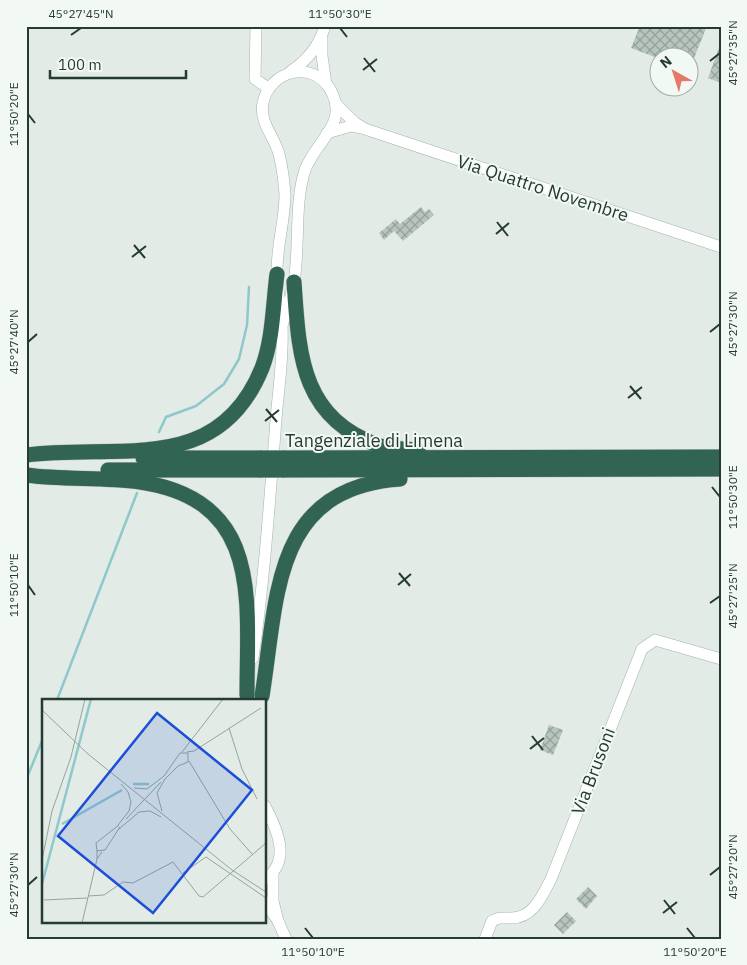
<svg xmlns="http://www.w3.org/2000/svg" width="747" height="965" font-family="'IBM Plex Sans',sans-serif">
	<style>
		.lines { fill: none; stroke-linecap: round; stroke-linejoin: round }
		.stream { stroke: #8fc8cb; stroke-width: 2.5 }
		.building { fill: url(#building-cross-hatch) }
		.minor-casing { stroke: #a5b2ac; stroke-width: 12 }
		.highway-casing { stroke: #c2c8c6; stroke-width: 16 }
		.minor { stroke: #fff; stroke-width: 11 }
		.highway { stroke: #326454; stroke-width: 15 }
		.highway-bridge-casing { stroke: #c2c8c6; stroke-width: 16; stroke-linecap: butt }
		.highway-bridge { stroke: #326454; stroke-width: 15 }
		.ticks { fill: none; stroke: #243a32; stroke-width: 2 }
		.labels { text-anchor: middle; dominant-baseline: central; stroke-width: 4; stroke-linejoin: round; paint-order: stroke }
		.street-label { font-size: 18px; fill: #243a32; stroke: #f2f8f4 }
		.inset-river { fill: none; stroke: #8fc8cb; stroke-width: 2.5 }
		.inset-road { fill: none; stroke: #96a49e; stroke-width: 1 }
		.view { fill: #1d4ed8; fill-opacity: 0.15; stroke: #1d4ed8; stroke-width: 2.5 }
		.inset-edge { fill: none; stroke: #243a32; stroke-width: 2.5 }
		.neatline { fill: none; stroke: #243a32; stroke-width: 2 }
		.ticks-label { font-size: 12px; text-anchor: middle; fill: #243a32 }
	</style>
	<defs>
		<pattern id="building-cross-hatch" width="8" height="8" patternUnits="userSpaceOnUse" patternTransform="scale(1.25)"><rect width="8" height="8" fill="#b8c5bf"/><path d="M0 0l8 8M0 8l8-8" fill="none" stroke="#95a19c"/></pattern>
	</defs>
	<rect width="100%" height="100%" fill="#e2ebe6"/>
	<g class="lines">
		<g class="stream">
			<path d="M159 432 166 417 196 406 224 384 239 359 247 325 249 287"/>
			<path d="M57 700 137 493"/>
			<path d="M26 780 44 736"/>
		</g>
	</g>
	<g class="building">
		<path d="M640 26H707L694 58H660V59L631 48Z"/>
		<path d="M720 45H721V83L708 78Z"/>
		<path d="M421 207 425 212 429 209 434 215 403 241 394 231 384 240 379 233 396 219 400 224Z"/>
		<path d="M549 725 563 730 553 755 540 750Z"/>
		<path d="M588 887 597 896 586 909 576 899Z"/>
		<path d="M567 912 576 921 563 934 554 925Z"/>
	</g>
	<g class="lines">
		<defs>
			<g id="minor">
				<path d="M256 26 255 79 268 88"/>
				<path d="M322 38V56L326 84"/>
				<path d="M291 71C308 60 319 46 325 26"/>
				<path d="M336 104 355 123 365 129 721 247"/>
				<path d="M327 133 351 126 362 128"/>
				<path d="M253 658C264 583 269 508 275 433 277 397 284 360 282 325 282 308 277 292 277 275 276 248 285 221 285 194 284 181 282 166 279 154 274 136 259 122 263 103 269 71 312 59 330 89 350 124 316 140 305 170 294 203 300 247 294 282 292 297 286 311 282 326"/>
				<path d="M265 806C277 829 292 861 265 879"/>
				<path d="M265 902 278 921 273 901V874"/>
				<path d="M278 921 286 939"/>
				<path d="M485 939 492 921C500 917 502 918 510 918 533 919 542 896 551 879L642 649 655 640 721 659"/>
			</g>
			<g id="highway">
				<path d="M294 282C299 354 300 418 380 446 391 449 406 449 418 450"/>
				<path d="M26 455C118 443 218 477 262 368 273 340 273 304 277 274"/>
				<path d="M143 458H262"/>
				<path d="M283 458 721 457"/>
				<path d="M108 470H261"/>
				<path d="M282 470 721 469"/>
				<path d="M26 475C64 480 103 477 140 482 263 500 247 600 247 695"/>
				<path d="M262 696C278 597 272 488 400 479"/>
			</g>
		</defs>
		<use href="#minor" class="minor-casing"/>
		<use href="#highway" class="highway-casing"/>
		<use href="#minor" class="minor"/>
		<use href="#highway" class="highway"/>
		<defs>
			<g id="highway-bridge">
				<path d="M262 458H283"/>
				<path d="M261 470H282"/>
			</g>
		</defs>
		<use href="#highway-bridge" class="highway-bridge-casing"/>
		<use href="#highway-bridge" class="highway-bridge"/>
	</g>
	<path class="ticks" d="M340 28 347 37M71 35 81 28M364 58 375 72M710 61 720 53M363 70 377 59M28 114 35 123M497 222 508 236M496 234 509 223M134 245 145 258M132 257 146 246M710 332 720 324M28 342 37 334M630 386 641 399M628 398 642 387M266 409 277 422M265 421 279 410M712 487 720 497M399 573 410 586M28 585 35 595M398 585 411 574M710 603 720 596M532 736 543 750M530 749 544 738M710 875 720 867M28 885 37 877M664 900 675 914M663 913 677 902M305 928 313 938M687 928 695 938"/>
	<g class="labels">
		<g class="street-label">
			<text transform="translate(543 188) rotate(18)">Via Quattro Novembre</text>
			<text x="374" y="440">Tangenziale di Limena</text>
			<text transform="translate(593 771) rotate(-69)">Via Brusoni</text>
		</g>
	</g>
	<g transform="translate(42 699)">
		<rect width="224" height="224" fill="#e2ebe6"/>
		<path class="inset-river" d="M91 85H107M20 125 80 91M0 185 49 0"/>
		<path class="inset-road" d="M0 11 46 55 190 171 224 193M187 29 200 70 215 100M140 53 181 0M145 53 152 52 219 9M147 62 188 130 210 155M122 81 136 67 146 63V54H138L122 77M92 89 105 90 122 77M120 112 115 94 123 80M84 120 119 83M76 126 87 112 89 103 86 93 79 85M77 126 54 144 55 152 63 151 78 128M77 130 97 113 108 112 119 118M55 152V160L60 153M0 161 10 112 29 58 43 0M141 174 164 158 224 199M46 197 62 196 81 183 91 184 131 163 157 197 161 198 224 144M2 201 45 199M40 224 55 160"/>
		<path class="view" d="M115 14 210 91 111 214 16 137Z"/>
		<rect width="224" height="224" class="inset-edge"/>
	</g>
	<rect width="747" height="965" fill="none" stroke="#f2f8f4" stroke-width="55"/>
	<g transform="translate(674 72) rotate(321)"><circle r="24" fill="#f2f8f4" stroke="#a0aca6"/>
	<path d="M0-4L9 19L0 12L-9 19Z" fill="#e57866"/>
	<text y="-8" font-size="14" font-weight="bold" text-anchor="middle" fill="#243a32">N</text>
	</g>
	<path d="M50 70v8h136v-8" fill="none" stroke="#243a32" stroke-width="2.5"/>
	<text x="58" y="70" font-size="15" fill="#243a32" stroke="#f2f8f4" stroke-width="4" paint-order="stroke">100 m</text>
	<rect x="28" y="28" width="692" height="910" class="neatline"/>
	<g class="ticks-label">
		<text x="81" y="18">45°27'45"N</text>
		<text x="340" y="18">11°50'30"E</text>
		<text transform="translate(733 53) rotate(-90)" y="4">45°27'35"N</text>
		<text transform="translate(14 114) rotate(-90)" y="4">11°50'20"E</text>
		<text transform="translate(733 324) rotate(-90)" y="4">45°27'30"N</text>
		<text transform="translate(14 342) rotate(-90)" y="4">45°27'40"N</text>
		<text transform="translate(733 497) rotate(-90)" y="4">11°50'30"E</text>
		<text transform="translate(14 585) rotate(-90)" y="4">11°50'10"E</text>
		<text transform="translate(733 596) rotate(-90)" y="4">45°27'25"N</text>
		<text transform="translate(733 867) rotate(-90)" y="4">45°27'20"N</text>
		<text transform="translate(14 885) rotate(-90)" y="4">45°27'30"N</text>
		<text x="313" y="956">11°50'10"E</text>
		<text x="695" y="956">11°50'20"E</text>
	</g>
</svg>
